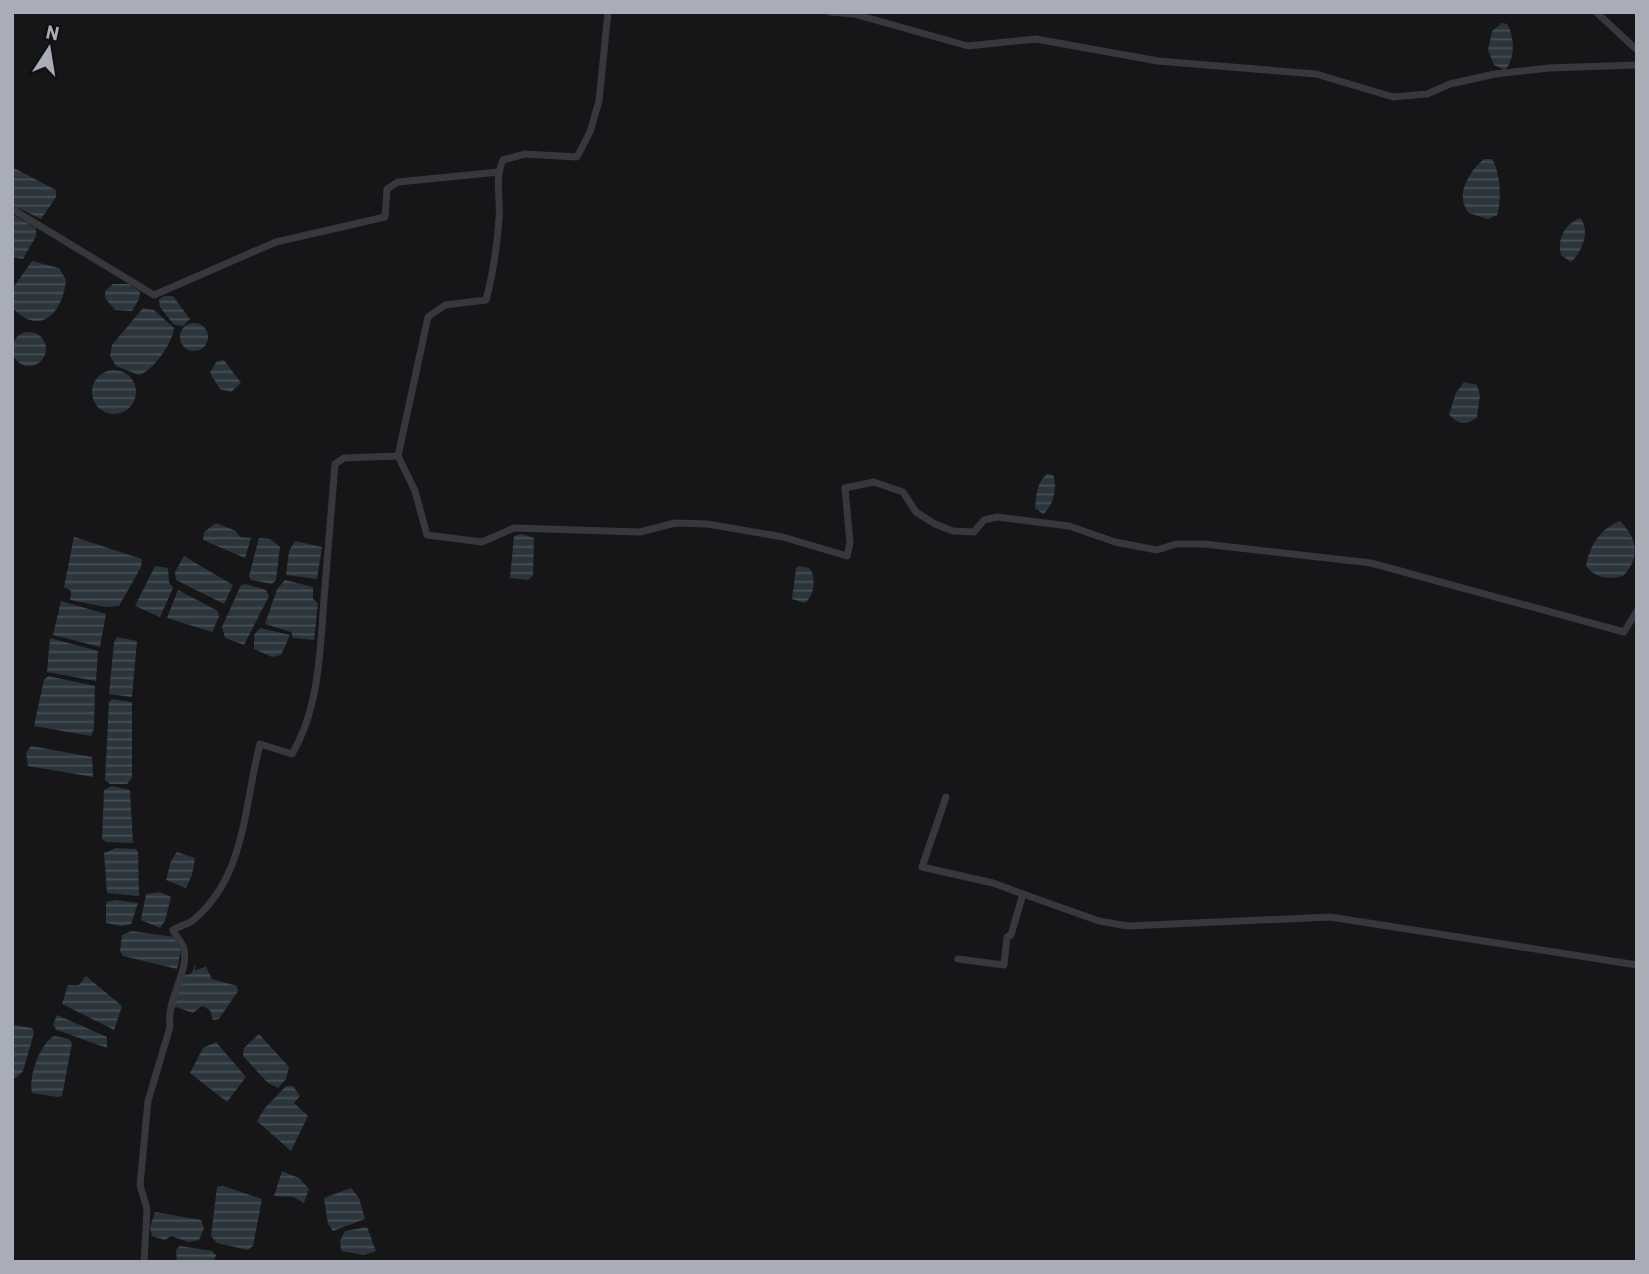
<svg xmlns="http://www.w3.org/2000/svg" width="1649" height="1274" font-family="Barlow,sans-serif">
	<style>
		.water { fill: url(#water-rules) }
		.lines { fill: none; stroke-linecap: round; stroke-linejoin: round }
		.minor { stroke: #37383d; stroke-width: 7 }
	</style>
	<defs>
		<pattern id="water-rules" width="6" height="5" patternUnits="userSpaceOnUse" patternTransform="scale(1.75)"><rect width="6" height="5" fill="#2c353c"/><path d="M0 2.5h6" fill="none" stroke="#485056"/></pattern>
	</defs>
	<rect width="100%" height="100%" fill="#161618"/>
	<g class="water">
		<path d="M1502 23 1507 24C1515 36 1515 60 1505 70L1494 65 1488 50 1492 31Z"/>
		<path d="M1484 159H1492C1500 171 1502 201 1497 215L1488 219 1469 213C1454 196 1469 171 1484 159Z"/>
		<path d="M12 167 56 190V197L41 219 12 205Z"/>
		<path d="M12 214 36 228V236L23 259 12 257Z"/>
		<path d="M1580 218C1591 230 1582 252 1571 262L1561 255C1557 239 1564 225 1580 218Z"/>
		<path d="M32 261 59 268 66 280C63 313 39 338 12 307L13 288Z"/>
		<path d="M113 284H129L140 292 139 299 132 311 115 310 105 298V291Z"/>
		<path d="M164 296H173L190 319 183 326 174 325 160 307 159 299Z"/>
		<path d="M143 308 154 310 174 328C173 342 153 371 139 375L116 366 110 356 112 345Z"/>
		<circle cx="194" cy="337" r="14"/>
		<circle cx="29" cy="349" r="17"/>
		<path d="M224 360 241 383 231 392 220 389 210 373 216 362Z"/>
		<circle cx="114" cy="392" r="22"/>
		<path d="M1464 382 1477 385 1480 395 1477 417C1467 426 1457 425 1449 414L1456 393Z"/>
		<path d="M1047 474 1053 475C1058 485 1053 508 1043 514L1035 508C1036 496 1037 482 1047 474Z"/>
		<path d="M1620 521C1637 538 1641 557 1623 576 1609 580 1595 578 1586 566 1590 545 1600 529 1620 521Z"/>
		<path d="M216 523 236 531 240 537 251 538 245 558 203 540 204 532Z"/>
		<path d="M522 534 534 538 533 576 528 580 510 578 514 536Z"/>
		<path d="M74 537 142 559 141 567 119 606 105 607 70 600 71 591 64 587Z"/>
		<path d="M259 538 270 539 280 547 276 580 272 584 251 580 249 576Z"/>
		<path d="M295 541 322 547 317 579 286 575 289 551Z"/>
		<path d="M184 556 233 585 224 604 176 580 175 572Z"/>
		<path d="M155 566 168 568 169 582 173 588 160 617 135 606Z"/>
		<path d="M799 566 809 568C817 577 814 596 805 603L792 599 796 568Z"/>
		<path d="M285 580 313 587V599L318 603 314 640 293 638 291 632 265 624 277 589Z"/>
		<path d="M246 584 266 590 269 596 244 645 225 638 222 627 241 585Z"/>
		<path d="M178 590 218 611 219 617 212 632 167 618Z"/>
		<path d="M61 601 106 614 100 647 53 635Z"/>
		<path d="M260 628 290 635 281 655 272 657 254 649V635Z"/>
		<path d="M117 637 137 641 132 697 109 694 114 642Z"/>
		<path d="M50 638 98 651 96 681 47 672Z"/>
		<path d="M48 676 95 686 94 729 91 736 34 726 44 680Z"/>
		<path d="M112 699 132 702V778L127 784H110L105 780 109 702Z"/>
		<path d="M31 746 92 757 93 777 28 766 26 753Z"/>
		<path d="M111 786 130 790 133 843 106 842 102 839 104 790Z"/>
		<path d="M116 848 136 849 138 852 139 896 107 893 104 853Z"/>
		<path d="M177 852 195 858 192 875 186 888 166 880 171 861Z"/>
		<path d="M160 892 171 897 165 921 160 928 141 920 146 894Z"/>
		<path d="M116 900 138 903 131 924 121 926 106 923V902Z"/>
		<path d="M132 931 174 937 181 951 177 969 123 956 120 951 122 935Z"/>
		<path d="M196 964 195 970 206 967 212 979 237 986 238 991 219 1019 213 1020 210 1010 202 1006 193 1013 176 1007 172 1009 185 975 191 974Z"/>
		<path d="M86 976 122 1006 114 1030 62 1004 68 985H79Z"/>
		<path d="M57 1015 107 1037V1048L57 1030 53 1025Z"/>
		<path d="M14 1025 32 1028 34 1033 23 1071 16 1078H12Z"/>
		<path d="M259 1034 289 1067 286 1079 278 1088 268 1083 243 1056 244 1048Z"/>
		<path d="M54 1036 69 1039 72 1043 62 1096 58 1097 32 1093C28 1077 40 1044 54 1036Z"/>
		<path d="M216 1042 246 1077 227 1102 190 1073 203 1048Z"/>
		<path d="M286 1086H293L300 1096 294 1103 308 1116 291 1151 257 1121 265 1108Z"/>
		<path d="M282 1171 299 1178 309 1189 304 1203 293 1197 274 1196Z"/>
		<path d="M223 1186 262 1199 253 1246 248 1250 217 1243 211 1236 217 1187Z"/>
		<path d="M351 1188 359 1198 365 1219 333 1231 328 1224 324 1198Z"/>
		<path d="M155 1212 201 1220 204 1228 199 1240 189 1242 171 1236 165 1240 152 1236 150 1227Z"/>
		<path d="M367 1227 376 1251 364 1255 341 1251 340 1241 345 1231Z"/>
		<path d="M180 1246 212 1251 216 1255 214 1262H177L176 1250Z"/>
	</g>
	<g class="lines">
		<g class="minor">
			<path d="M830 12 854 14 968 46 1036 39 1158 61 1316 74 1393 97 1427 94 1450 84 1495 74 1549 68 1637 65"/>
			<path d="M1596 12 1637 50"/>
			<path d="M12 209 154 295 276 242 385 217 387 189 398 182 499 172"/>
			<path d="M398 456 415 491 427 535 482 542 514 528 640 532 675 523 707 524 783 537 847 556 850 543 845 488 874 482 903 492 916 512 935 524 953 531 974 532 984 520 997 517 1069 526 1115 542 1157 550 1176 544H1204L1371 563 1624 632 1637 611"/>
			<path d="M946 797 922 867 993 883 1023 894 1011 935 1007 937 1004 965 958 959"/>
			<path d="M1023 894 1099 921 1128 926 1330 917 1637 965"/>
			<path d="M144 1262 147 1209 140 1185 148 1101 170 1027C166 999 189 973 184 949 182 942 176 937 173 930 179 926 186 925 192 921 246 878 244 804 260 744L292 754C321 705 320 644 325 587 328 546 332 505 335 464L344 458 398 456 428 317 445 305 486 300C493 274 497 246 499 219 501 199 494 179 503 160L525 154 577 157 590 132 599 101 608 12"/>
		</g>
	</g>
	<rect width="1649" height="1274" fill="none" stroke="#a8adb8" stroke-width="28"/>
	<g transform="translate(49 49) rotate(12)" stroke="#111113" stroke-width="5" paint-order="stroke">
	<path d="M0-5L12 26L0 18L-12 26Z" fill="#a8adb8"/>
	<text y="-10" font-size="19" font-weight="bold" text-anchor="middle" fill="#a8adb8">N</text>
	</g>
</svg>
